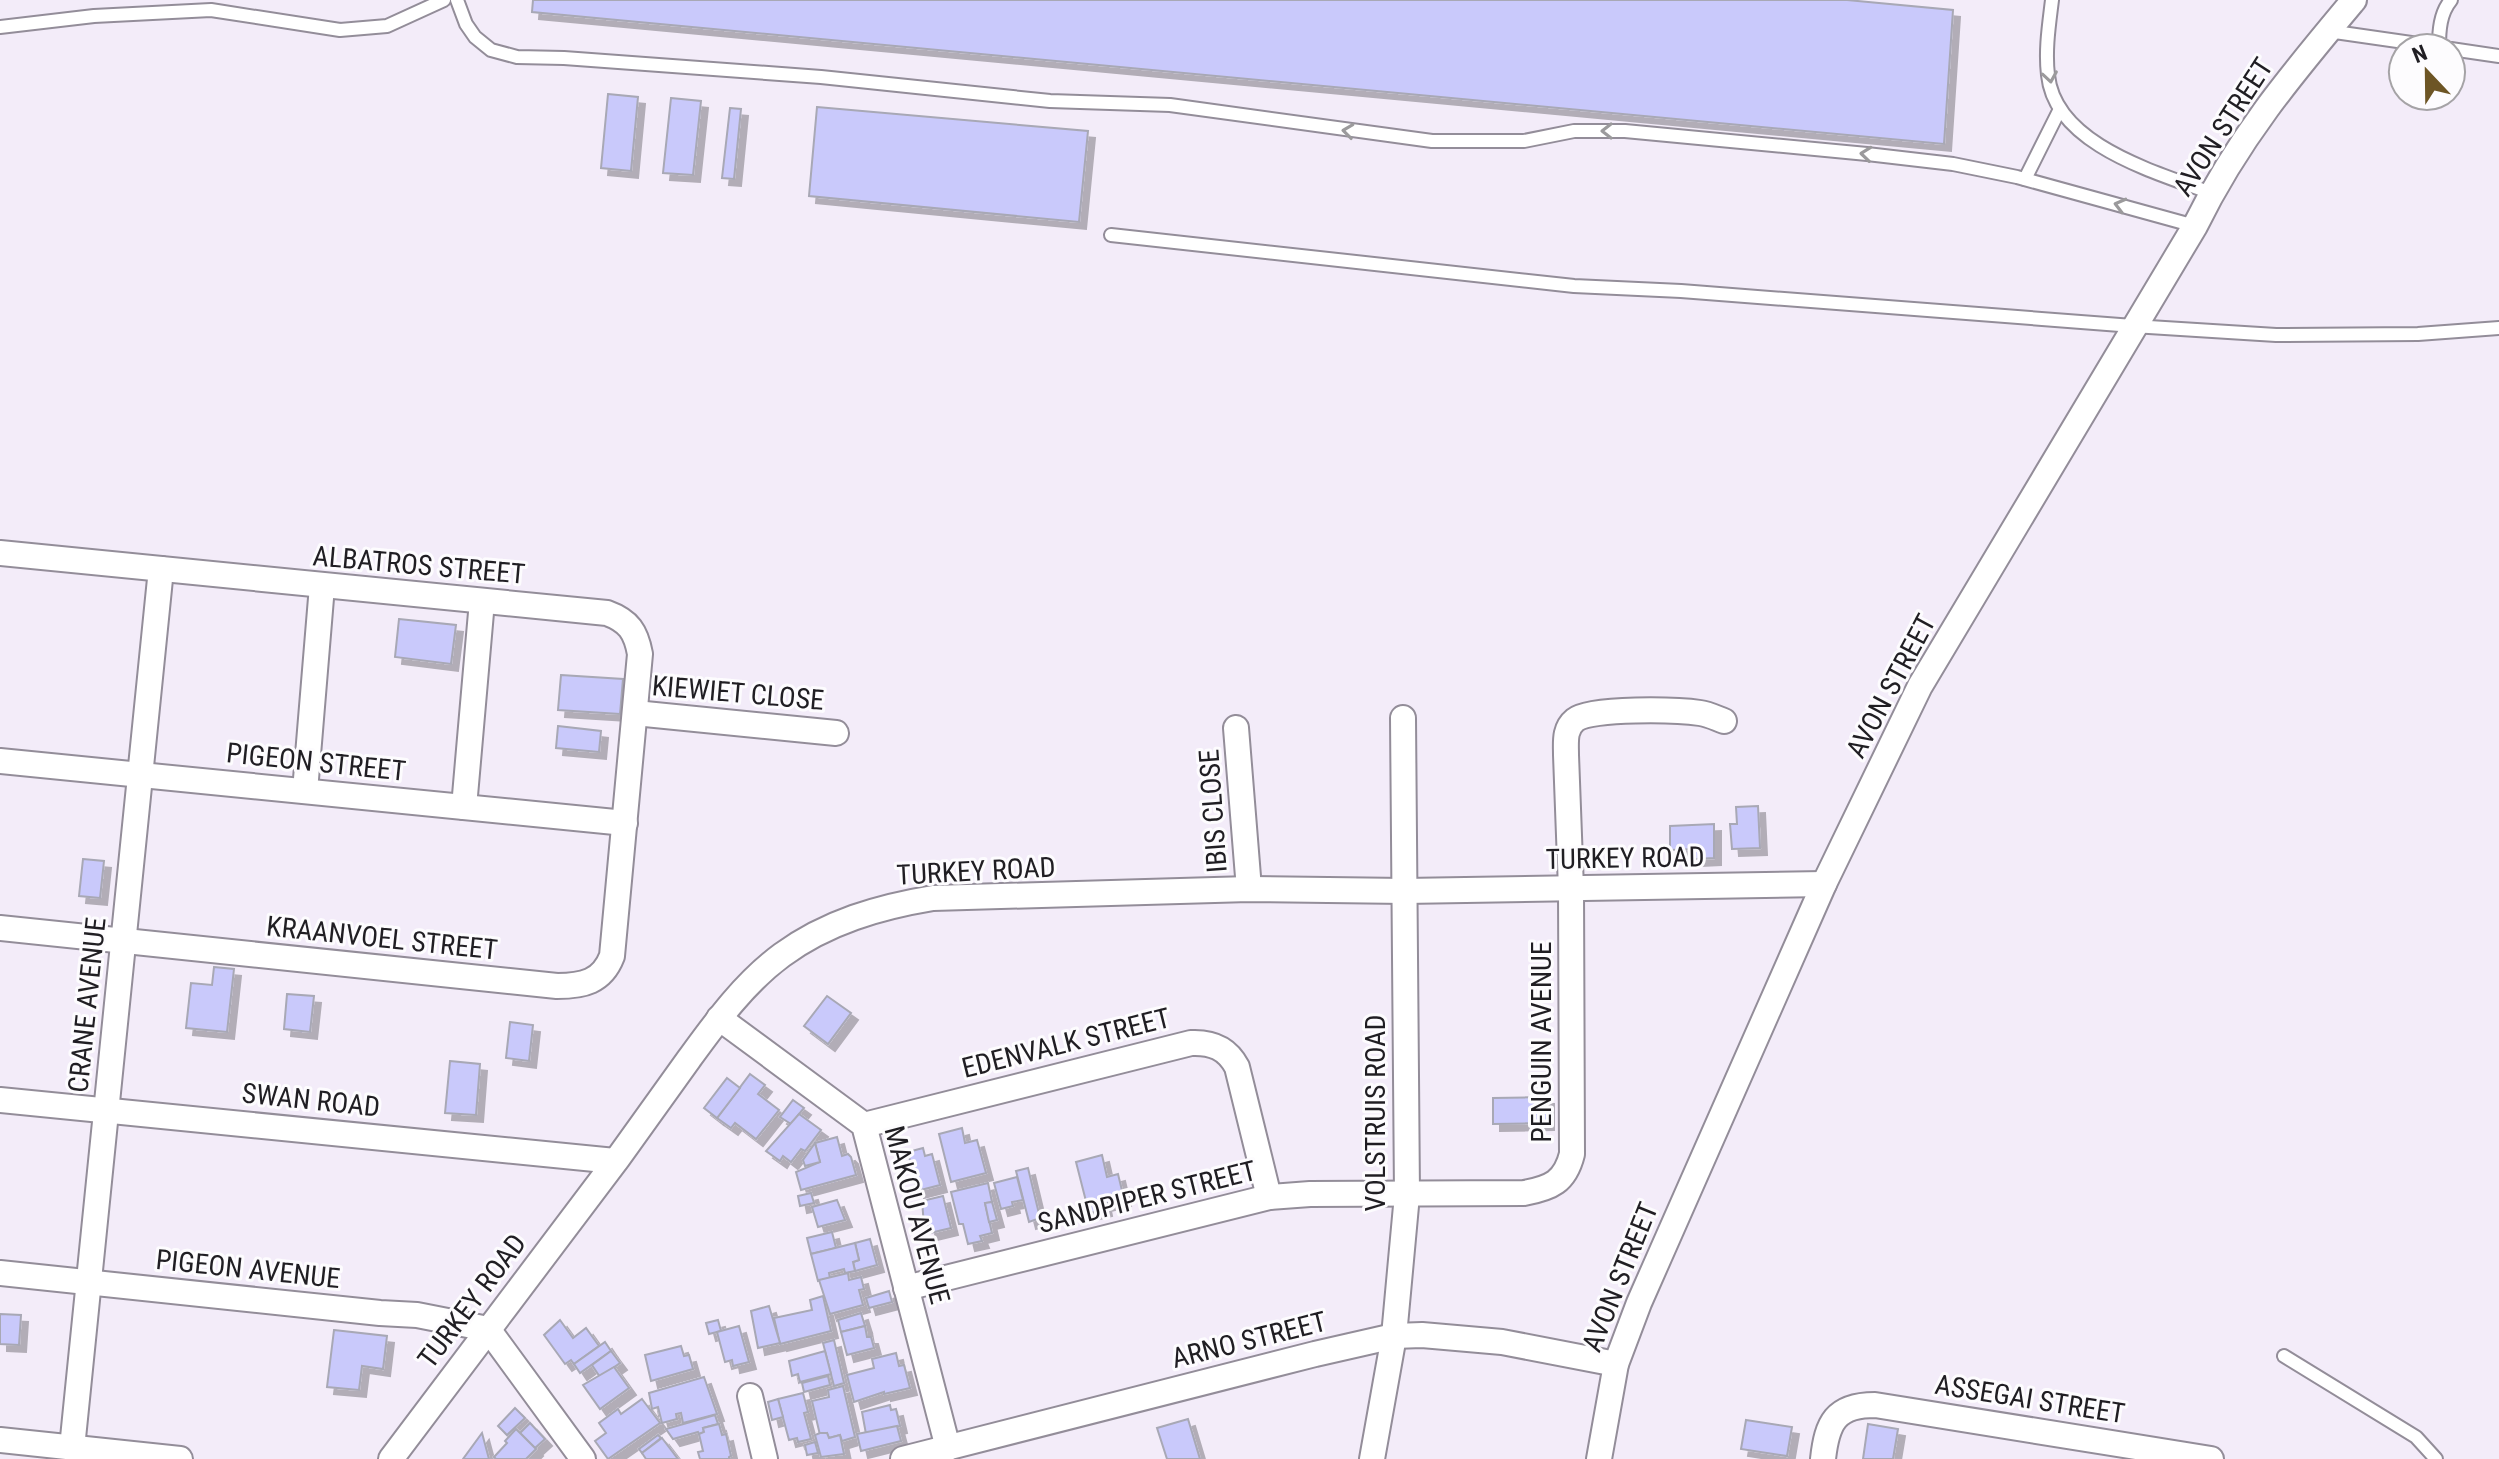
<svg xmlns="http://www.w3.org/2000/svg" width="2499" height="1459" font-family="'Roboto Condensed',sans-serif">
	<style>
		.building { fill: #c9c9fb; stroke: #a8a8b5; stroke-width: 2; filter: url(#shadow) }
		.lines { fill: none; stroke-linecap: round; stroke-linejoin: round }
		.lane-casing { stroke: #938d99; stroke-width: 16 }
		.street-casing { stroke: #938d99; stroke-width: 28 }
		.lane { stroke: #fff; stroke-width: 12 }
		.street { stroke: #fff; stroke-width: 24 }
		.oneway { stroke: #9b9a9c }
		.labels { text-anchor: middle; dominant-baseline: central; stroke-width: 6; stroke-linejoin: round; paint-order: stroke }
		.street-label { font-size: 28px; fill: #201e23; stroke: #fdfcfe }
	</style>
	<defs>
		<filter id="shadow"><feDropShadow dx="7" dy="7" stdDeviation="0" flood-color="#0004"/></filter>
	</defs>
	<rect width="100%" height="100%" fill="#f3ecf9"/>
	<g class="building">
		<path d="M533 0H1847L1953 10 1944 144 532 12Z"/>
		<path d="M608 94 638 97 631 171 601 168Z"/>
		<path d="M671 98 701 101 693 175 663 173Z"/>
		<path d="M817 107 1088 131 1079 222 809 196Z"/>
		<path d="M730 108 741 109 734 179 722 178Z"/>
		<path d="M399 619 456 625 451 664 395 657Z"/>
		<path d="M561 675 623 679 620 714 558 710Z"/>
		<path d="M558 726 601 731 599 752 556 748Z"/>
		<path d="M1758 806 1760 848 1732 849 1730 824H1737L1736 807Z"/>
		<path d="M1714 824V858L1695 859V849L1670 850V826Z"/>
		<path d="M83 859 104 861 100 898 79 896Z"/>
		<path d="M214 967 234 969 227 1032 186 1028 191 983 212 985Z"/>
		<path d="M287 994 314 996 310 1032 284 1029Z"/>
		<path d="M827 996 851 1013 828 1044 804 1026Z"/>
		<path d="M510 1022 533 1025 529 1061 506 1058Z"/>
		<path d="M450 1061 480 1064 476 1115 445 1113Z"/>
		<path d="M750 1074 765 1085 758 1094 779 1110 756 1139 735 1123 731 1128 717 1118Z"/>
		<path d="M727 1078 740 1088 717 1118 704 1108Z"/>
		<path d="M1547 1097V1123L1493 1124V1098Z"/>
		<path d="M793 1100 804 1108 791 1124 780 1117Z"/>
		<path d="M799 1114 821 1130 805 1151 801 1149 791 1162 783 1156 780 1161 766 1151Z"/>
		<path d="M962 1128 965 1143 977 1140 986 1173 951 1182 939 1134Z"/>
		<path d="M837 1137 842 1156 848 1154 851 1157 856 1175 801 1190 796 1172 820 1162 815 1143Z"/>
		<path d="M815 1143 820 1162 805 1166 803 1160Z"/>
		<path d="M923 1148 925 1156 932 1154 940 1185 917 1191 908 1152Z"/>
		<path d="M1102 1155 1107 1177 1118 1174 1124 1199 1104 1204 1105 1209 1089 1213 1076 1162Z"/>
		<path d="M1028 1168 1040 1218 1029 1222 1016 1171Z"/>
		<path d="M1017 1177 1023 1200 1012 1202 1013 1206 1001 1209 994 1183Z"/>
		<path d="M988 1183 992 1202 985 1203 992 1233 980 1236 982 1241 968 1244 963 1224H959L951 1192Z"/>
		<path d="M811 1193 814 1203 800 1206 798 1196Z"/>
		<path d="M943 1196 951 1228 930 1233 927 1224 924 1225 922 1201Z"/>
		<path d="M837 1200 845 1220 818 1227 812 1207Z"/>
		<path d="M992 1202 997 1220 989 1222 985 1203Z"/>
		<path d="M832 1232 836 1248 811 1254 807 1238Z"/>
		<path d="M870 1239 877 1265 855 1271 853 1262 859 1260 855 1243Z"/>
		<path d="M855 1243 859 1260 853 1262 855 1271 845 1273 844 1269 829 1273 830 1278 818 1281 811 1254Z"/>
		<path d="M848 1273 849 1280 861 1277 864 1289 859 1290 863 1305 830 1314 819 1280Z"/>
		<path d="M889 1291 892 1302 869 1308 866 1298Z"/>
		<path d="M823 1296 831 1331 780 1344 774 1318 812 1310 810 1300Z"/>
		<path d="M769 1306 780 1343 758 1348 751 1311Z"/>
		<path d="M861 1313 865 1326 841 1332 838 1320Z"/>
		<path d="M0 1314 21 1315 19 1345 0 1344Z"/>
		<path d="M560 1320 573 1338 586 1328 599 1346 574 1364 571 1360 565 1364 544 1335Z"/>
		<path d="M718 1320 721 1331 709 1334 706 1323Z"/>
		<path d="M739 1326 749 1362 733 1366 732 1360 725 1362 717 1332Z"/>
		<path d="M865 1326 867 1337H871L874 1348 847 1355 841 1332Z"/>
		<path d="M334 1330 387 1336 383 1369 362 1366 359 1390 327 1387Z"/>
		<path d="M834 1340 844 1383 834 1386 823 1343Z"/>
		<path d="M605 1342 611 1351 580 1373 574 1364Z"/>
		<path d="M681 1346 684 1356 689 1355 693 1369 651 1381 645 1355Z"/>
		<path d="M611 1351 620 1363 600 1377 592 1365Z"/>
		<path d="M825 1351 831 1374 800 1382 798 1374 792 1376 789 1361Z"/>
		<path d="M896 1353 899 1366 904 1365 910 1388 884 1394V1392L854 1402 847 1375 874 1368 872 1359Z"/>
		<path d="M614 1367 629 1388 600 1409 583 1385Z"/>
		<path d="M828 1376 830 1385 804 1392 802 1383Z"/>
		<path d="M704 1377 717 1414 683 1423 681 1413 676 1414 677 1419 662 1423 658 1407 652 1409 649 1393Z"/>
		<path d="M843 1386 855 1437 842 1441 840 1435 829 1438 827 1433 820 1435 812 1401 829 1397 828 1390Z"/>
		<path d="M803 1393 808 1412 804 1413 811 1439 798 1442 797 1438 789 1440 778 1399Z"/>
		<path d="M642 1399 660 1423 608 1459 595 1441 606 1433 599 1423 618 1409 621 1414Z"/>
		<path d="M778 1399 783 1417 772 1420 768 1402Z"/>
		<path d="M890 1405 891 1410 896 1409 900 1426 866 1434 862 1412Z"/>
		<path d="M515 1408 525 1418 507 1435 498 1426Z"/>
		<path d="M715 1415 718 1424 703 1428 704 1432 699 1434 698 1432 673 1439 666 1429Z"/>
		<path d="M1188 1419 1200 1459H1167L1157 1428Z"/>
		<path d="M1746 1420 1792 1427 1787 1456 1741 1449Z"/>
		<path d="M530 1423 545 1439 535 1448 520 1433Z"/>
		<path d="M719 1424 722 1435 726 1434 731 1456 729 1457V1459H700L698 1452 703 1451 699 1434 704 1432 703 1428Z"/>
		<path d="M1868 1424 1898 1429 1893 1459H1863Z"/>
		<path d="M897 1426 901 1441 861 1451 857 1434Z"/>
		<path d="M516 1429 536 1449 526 1459H496L494 1457 507 1443 505 1441Z"/>
		<path d="M482 1433 489 1459H463Z"/>
		<path d="M820 1433H827L829 1438 840 1435 844 1454 821 1457 815 1435Z"/>
		<path d="M658 1435 661 1438 642 1453 639 1449Z"/>
		<path d="M662 1438 678 1459H646L642 1453Z"/>
		<path d="M815 1442 818 1453 807 1455 805 1445Z"/>
	</g>
	<g class="lines">
		<defs>
			<g id="lane">
				<path d="M457 0 466 24 475 37 491 50 517 57 564 58 821 77 1050 101 1170 105 1432 141H1524L1574 131H1625L1867 154 1953 164 2017 177 2195 226"/>
				<path d="M2052 0C2049 25 2045 50 2048 75 2055 145 2156 172 2211 193"/>
				<path d="M0 27 94 16 211 10 340 30 387 26 444 0"/>
				<path d="M2328 31 2446 48"/>
				<path d="M2439 47C2439 31 2440 13 2451 0"/>
				<path d="M2451 49 2499 56"/>
				<path d="M2025 179 2060 109"/>
				<path d="M1111 235 1574 286 1681 291 2133 326 2276 335 2418 334 2499 328"/>
				<path d="M2284 1356 2416 1437 2436 1459"/>
			</g>
			<g id="street">
				<path d="M0 553 607 613C629 621 636 632 640 654L612 956C602 982 583 986 557 986L0 928"/>
				<path d="M635 713 836 733"/>
				<path d="M1236 728 1249 889"/>
				<path d="M0 761 625 823"/>
				<path d="M305 791 322 586"/>
				<path d="M464 807 482 601"/>
				<path d="M719 1018 864 1125 948 1448"/>
				<path d="M0 1100 615 1161"/>
				<path d="M864 1125 1191 1043C1212 1042 1227 1048 1237 1067L1269 1197"/>
				<path d="M0 1273 380 1313 417 1315 488 1329"/>
				<path d="M906 1288 1269 1197 1310 1194 1524 1193C1551 1188 1565 1182 1572 1154L1571 889 1566 755C1566 742 1564 729 1575 720 1591 707 1679 710 1700 713 1708 714 1716 718 1724 721"/>
				<path d="M488 1329 583 1459"/>
				<path d="M750 1396 765 1459"/>
				<path d="M0 1440 180 1459"/>
				<path d="M72 1448 161 569"/>
				<path d="M391 1459C466 1358 543 1259 618 1158 642 1125 665 1092 689 1059 716 1022 744 983 782 955 827 922 879 907 933 898L1249 889 1405 891 1824 884"/>
				<path d="M903 1459 1315 1354 1394 1336 1422 1335 1502 1342 1616 1364"/>
				<path d="M1372 1459 1394 1336 1407 1195 1403 718"/>
				<path d="M1599 1459 1616 1364 1639 1303 1824 884 1920 686 2195 226C2238 138 2292 74 2354 0"/>
				<path d="M1823 1459C1827 1423 1835 1405 1875 1405L2211 1459"/>
			</g>
		</defs>
		<use href="#lane" class="lane-casing"/>
		<use href="#street" class="street-casing"/>
		<use href="#lane" class="lane"/>
		<use href="#street" class="street"/>
	</g>
	<defs><path id="oneway-chevron" d="M-2-3.5L2.5 0L-2 3.5" fill="none" stroke-width="1.6" stroke-linecap="round" stroke-linejoin="round" transform="scale(2)"/></defs>
	<g class="oneway">
		<use href="#oneway-chevron" transform="translate(2050 77) rotate(81)"/>
		<use href="#oneway-chevron" transform="translate(1348 131) rotate(-173)"/>
		<use href="#oneway-chevron" transform="translate(1607 131) rotate(180)"/>
		<use href="#oneway-chevron" transform="translate(1866 154) rotate(-174)"/>
		<use href="#oneway-chevron" transform="translate(2120 205) rotate(-165)"/>
	</g>
	<g class="labels">
		<g class="street-label">
			<text transform="translate(2223 127) rotate(-57)">AVON STREET</text>
			<text transform="translate(419 565) rotate(5)">ALBATROS STREET</text>
			<text transform="translate(1891 686) rotate(-62)">AVON STREET</text>
			<text transform="translate(738 693) rotate(5)">KIEWIET CLOSE</text>
			<text transform="translate(316 762) rotate(6)">PIGEON STREET</text>
			<text transform="translate(1213 811) rotate(-94)">IBIS CLOSE</text>
			<text transform="translate(1625 858) rotate(-1)">TURKEY ROAD</text>
			<text transform="translate(976 871) rotate(-3)">TURKEY ROAD</text>
			<text transform="translate(382 938) rotate(6)">KRAANVOEL STREET</text>
			<text transform="translate(87 1005) rotate(-84)">CRANE AVENUE</text>
			<text transform="translate(1541 1042) rotate(-90)">PENGUIN AVENUE</text>
			<text transform="translate(1066 1043) rotate(-14)">EDENVALK STREET</text>
			<text transform="translate(311 1100) rotate(6)">SWAN ROAD</text>
			<text transform="translate(1375 1113) rotate(-90)">VOLSTRUIS ROAD</text>
			<text transform="translate(1147 1197) rotate(-14)">SANDPIPER STREET</text>
			<text transform="translate(917 1215) rotate(75)">MAKOU AVENUE</text>
			<text transform="translate(248 1269) rotate(6)">PIGEON AVENUE</text>
			<text transform="translate(1620 1277) rotate(-68)">AVON STREET</text>
			<text transform="translate(472 1301) rotate(-53)">TURKEY ROAD</text>
			<text transform="translate(1249 1340) rotate(-14)">ARNO STREET</text>
			<text transform="translate(2030 1399) rotate(9)">ASSEGAI STREET</text>
		</g>
	</g>
	<g transform="translate(2427 72) rotate(338)"><circle r="38" fill="#fdfcfe" stroke="#a5a3a6" stroke-width="2"/>
	<path d="M0-6L14 30L0 20L-14 30Z" fill="#6d5525"/>
	<text y="-12" font-size="22" font-weight="bold" text-anchor="middle" fill="#201e23">N</text>
	</g>
</svg>
